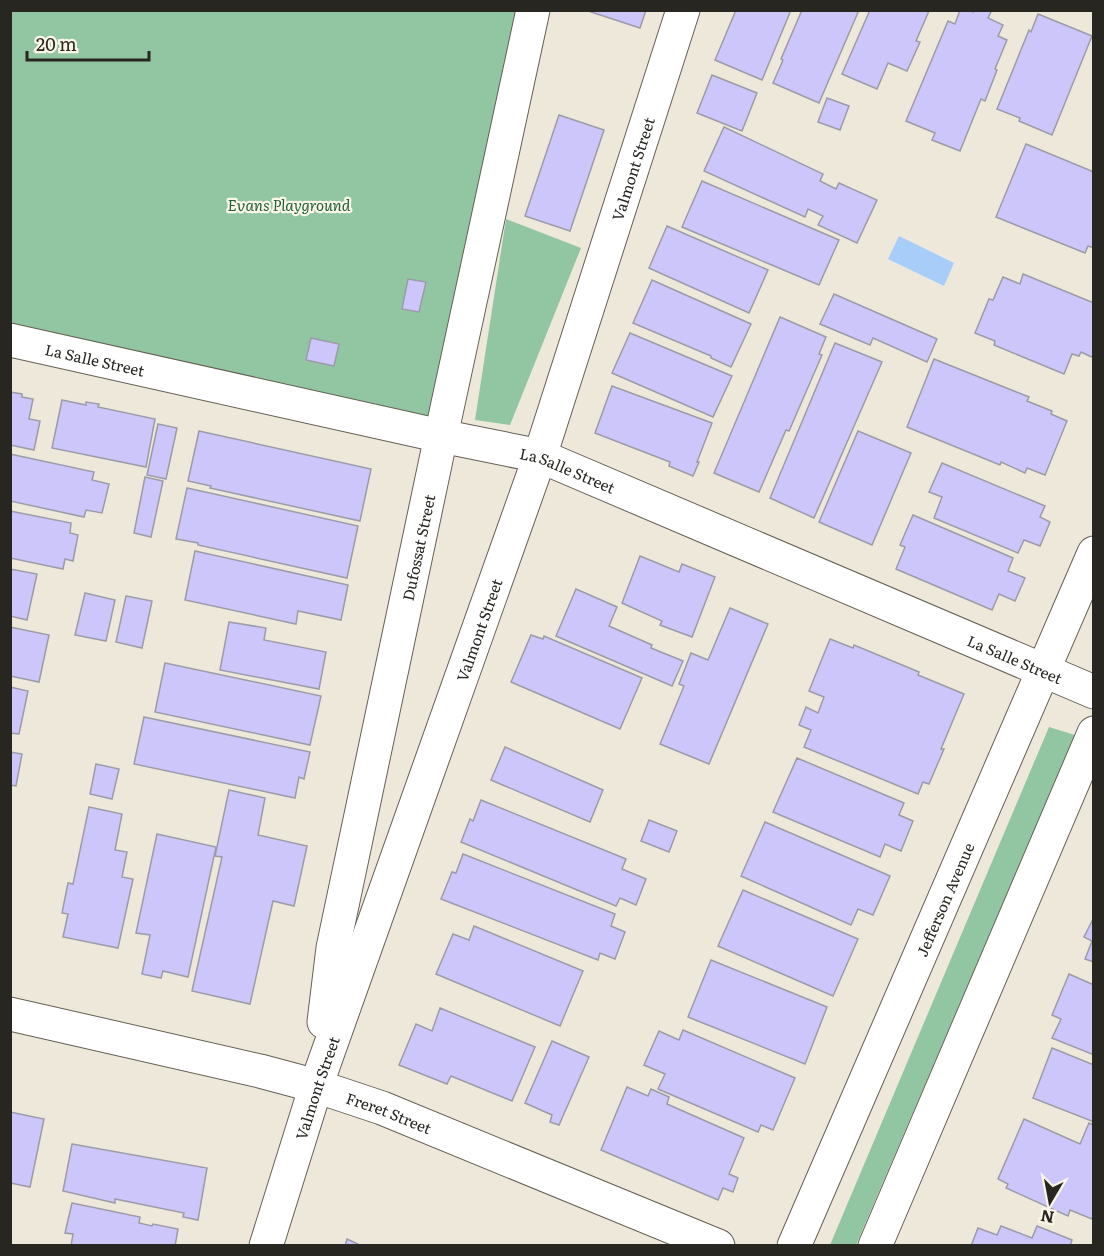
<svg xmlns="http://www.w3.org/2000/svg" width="1104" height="1256" font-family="Literata,serif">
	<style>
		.green { fill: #92c6a2 }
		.water { fill: #a8cdf9 }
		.building { fill: #cdc6fb; stroke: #9c9ba8; stroke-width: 1.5 }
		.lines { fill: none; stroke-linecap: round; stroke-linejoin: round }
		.minor-casing { stroke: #656055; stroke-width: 35 }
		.tertiary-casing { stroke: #656055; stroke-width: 35 }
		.minor { stroke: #fff; stroke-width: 33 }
		.tertiary { stroke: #fff; stroke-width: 33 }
		.labels { text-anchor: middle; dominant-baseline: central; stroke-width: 4.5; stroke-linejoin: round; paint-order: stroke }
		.street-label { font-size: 15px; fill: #282621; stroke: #fcf6e9 }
		.park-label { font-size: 15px; font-style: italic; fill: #1e5f39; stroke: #fcf6e9 }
	</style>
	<rect width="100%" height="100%" fill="#eee8db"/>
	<g class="green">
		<path d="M11 11H533L441 436 11 340Z"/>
		<path d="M506 219 581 248 510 425 475 420Z"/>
		<path d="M1049 727 1075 735 856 1245H830Z"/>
	</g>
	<path class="water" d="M899 236 954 263 944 286 888 259Z"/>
	<g class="building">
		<path d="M585 10H646L640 28Z"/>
		<path d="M736 10H791L762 80 715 60Z"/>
		<path d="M802 10H859L819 103 773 83 783 60 781 59Z"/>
		<path d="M870 10 929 11 916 41 920 42 907 71 888 63 877 89 842 74Z"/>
		<path d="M960 10H969L973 12V10H992L988 18 1003 25 998 36 1007 40 995 69 997 70 985 101 981 99 960 151 932 140 935 133 906 121 948 21 955 24Z"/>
		<path d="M1038 14 1092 36 1052 135 1019 121 1020 118 997 109 1029 30 1031 32Z"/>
		<path d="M712 75 757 93 742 131 697 113Z"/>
		<path d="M827 98 849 106 840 130 818 122Z"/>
		<path d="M559 115 604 130 570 231 525 216Z"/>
		<path d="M724 127 823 174 820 181 836 189 839 183 877 200 857 243 818 225 823 216 808 209 805 217 704 171Z"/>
		<path d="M1026 144 1094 172V248L1088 246 1085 253 996 217Z"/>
		<path d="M702 181 839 240 819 285 682 227Z"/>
		<path d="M667 226 768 270 749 313 649 268Z"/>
		<path d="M1023 274 1094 303V358L1081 352 1079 356 1072 354 1064 374 994 345 995 341 975 333 989 299 993 300 1003 277 1020 284Z"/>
		<path d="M408 279 426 282 419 312 402 309Z"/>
		<path d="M652 280 751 324 731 367 711 358V356L633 323Z"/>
		<path d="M834 294 937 339 927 362 873 338 870 345 820 324Z"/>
		<path d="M780 317 826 337 819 354 822 355 789 431 786 430 759 492 714 473Z"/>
		<path d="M630 333 732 376 713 417 612 373Z"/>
		<path d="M311 338 339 344 334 366 306 360Z"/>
		<path d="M835 343 882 362 814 518 770 498Z"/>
		<path d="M934 359 1029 397 1027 401 1052 411 1051 414 1067 421 1045 475 1027 468 1025 473 1001 462 1000 465 907 427Z"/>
		<path d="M612 386 712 423 697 462H699L693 476 669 466 670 462 595 433Z"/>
		<path d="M10 392 22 394V397L33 399 29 419 40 421 34 450 10 445Z"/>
		<path d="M62 400 86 405V402L99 404 98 407 155 419 146 467 52 448Z"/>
		<path d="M158 424 177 428 166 479 147 475Z"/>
		<path d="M199 431 371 469 360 521 210 488 211 486 188 481Z"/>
		<path d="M858 431 911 453 872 545 819 522Z"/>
		<path d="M10 454 94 472 92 480 109 484 102 513 86 510 84 517 10 501Z"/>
		<path d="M942 463 1045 506 1040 517 1050 522 1040 546 1024 540 1018 553 934 518 942 497 929 492Z"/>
		<path d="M145 477 163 481 151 537 134 533Z"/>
		<path d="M187 488 358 526 347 578 198 545V543L176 539Z"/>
		<path d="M10 511 71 523 70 533 78 535 73 561 65 559 63 569 10 558Z"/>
		<path d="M913 515 1013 558 1008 571 1025 578 1015 601 999 594 992 610 896 569 905 547 900 545Z"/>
		<path d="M195 551 348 585 341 620 298 611 296 624 185 600Z"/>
		<path d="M640 556 679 572 682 564 715 577 692 637 660 625 662 621 622 603Z"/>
		<path d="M10 569 37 574 27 620 10 616Z"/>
		<path d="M576 589 617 607 609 626 652 645 651 648 683 661 672 686 556 636Z"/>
		<path d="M85 593 115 600 106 641 75 635Z"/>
		<path d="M126 596 152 601 142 648 116 642Z"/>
		<path d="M730 608 768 624 709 764 660 744 684 686 679 684 691 653 708 660Z"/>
		<path d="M229 622 266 628 264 640 326 652 319 689 220 670Z"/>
		<path d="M10 627 49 635 39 682 10 676Z"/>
		<path d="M531 635 543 639 544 636 642 678 620 729 511 682Z"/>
		<path d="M830 639 853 648 854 645 919 672 918 675 964 694 941 749H944L929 784 923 782 918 794 804 747 811 730 799 725 806 707 818 713 824 697 809 691Z"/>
		<path d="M165 663 321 696 310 745 155 712Z"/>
		<path d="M10 687 28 691 19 734 10 733Z"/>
		<path d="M144 717 310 752 304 779 299 777 295 798 134 764Z"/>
		<path d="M505 747 603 790 590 822 491 780Z"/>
		<path d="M10 752 22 754 16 786 10 785Z"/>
		<path d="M797 758 904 803 899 815 913 821 901 851 885 844 880 857 773 812Z"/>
		<path d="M96 764 119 769 112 799 90 794Z"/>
		<path d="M229 790 265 798 258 835 307 846 294 906 273 901 250 1004 192 991 222 857 215 856Z"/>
		<path d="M481 800 626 859 622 869 646 879 636 905 620 898 616 906 461 842 470 819 473 821Z"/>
		<path d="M89 807 122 814 115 850 127 852 122 877 133 879 118 948 63 937 68 914 62 913 68 883 73 884Z"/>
		<path d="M649 820 677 831 669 852 641 841Z"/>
		<path d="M765 822 890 876 873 915 858 909 851 925 741 876Z"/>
		<path d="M157 834 216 847 188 977 163 971 161 978 142 974 150 935 136 933Z"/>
		<path d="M463 854 615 914 611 926 625 932 615 959 600 953 598 960 441 899 452 872 456 873Z"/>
		<path d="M743 890 858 939 833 996 718 946Z"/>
		<path d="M1094 917V962L1085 959 1092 941 1084 937Z"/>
		<path d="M474 926 583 971 560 1026 436 974 453 934 469 940Z"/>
		<path d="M711 960 827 1007 805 1064 688 1017Z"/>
		<path d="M1069 974 1094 985V1055L1052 1038 1061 1019 1052 1015Z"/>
		<path d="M440 1008 535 1047 512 1101 451 1076 447 1084 399 1065 416 1024 432 1031Z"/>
		<path d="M683 1030 795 1078 773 1130 761 1125 758 1132 658 1089 665 1074 644 1065 659 1031 679 1040Z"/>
		<path d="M552 1041 589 1057 559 1125 550 1122 552 1115 525 1103Z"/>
		<path d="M1052 1048 1094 1065V1122L1033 1098Z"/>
		<path d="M627 1087 648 1096 651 1089 669 1097 667 1104 744 1138 729 1174 738 1178 733 1192 723 1188 718 1200 601 1150Z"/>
		<path d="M10 1112 44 1119 30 1187 10 1183Z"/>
		<path d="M1024 1119 1080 1144 1089 1123 1094 1125V1214L1092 1219 1070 1210 1068 1216 1006 1188 1008 1184 998 1179Z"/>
		<path d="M72 1144 207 1168 198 1220 183 1217 184 1213 115 1199V1203L63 1191Z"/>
		<path d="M72 1203 140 1217 139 1223 152 1226 153 1224 178 1229 175 1246H71L73 1234 65 1233Z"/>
		<path d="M1001 1226 1032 1238 1037 1226 1072 1240 1070 1246H971L978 1228 997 1235Z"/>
		<path d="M347 1239 362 1246H345Z"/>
	</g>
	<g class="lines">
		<defs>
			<g id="minor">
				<path id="s1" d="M10 340 441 436 540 456 1094 692"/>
				<path id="s2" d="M10 1014 260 1071 316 1086 382 1108 718 1246"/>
				<path id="s3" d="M324 1022 333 948 441 436 533 10"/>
				<path id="s4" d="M266 1246 316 1086 540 456 683 10"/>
			</g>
			<g id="tertiary">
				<path id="s5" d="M794 1246 1094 553"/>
				<path d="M875 1246 1094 733"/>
			</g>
		</defs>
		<use href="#minor" class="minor-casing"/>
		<use href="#tertiary" class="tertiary-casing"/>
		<use href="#minor" class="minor"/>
		<use href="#tertiary" class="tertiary"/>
	</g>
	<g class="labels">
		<g class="street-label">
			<text stroke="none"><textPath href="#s4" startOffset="1138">Valmont Street</textPath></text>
			<text stroke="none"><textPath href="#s1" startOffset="87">La Salle Street</textPath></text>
			<text stroke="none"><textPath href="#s1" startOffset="573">La Salle Street</textPath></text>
			<text stroke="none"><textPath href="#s3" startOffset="484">Dufossat Street</textPath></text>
			<text stroke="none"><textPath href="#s4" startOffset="652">Valmont Street</textPath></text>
			<text stroke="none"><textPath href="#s1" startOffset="1059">La Salle Street</textPath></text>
			<text stroke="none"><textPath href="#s5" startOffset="378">Jefferson Avenue</textPath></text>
			<text stroke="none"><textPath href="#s4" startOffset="166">Valmont Street</textPath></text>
			<text stroke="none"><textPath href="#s2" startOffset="392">Freret Street</textPath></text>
		</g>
		<g class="park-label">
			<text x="289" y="204">Evans Playground</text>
		</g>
	</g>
	<rect width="1104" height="1256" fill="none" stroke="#282621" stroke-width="24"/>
	<g transform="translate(1050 1202) rotate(190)" stroke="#fcf6e9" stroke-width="4.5" paint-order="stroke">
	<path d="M0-4.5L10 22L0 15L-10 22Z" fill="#282621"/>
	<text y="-9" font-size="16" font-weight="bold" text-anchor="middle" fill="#282621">N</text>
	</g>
	<path d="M27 51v9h122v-9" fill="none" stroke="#282621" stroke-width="3"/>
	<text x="36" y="51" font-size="18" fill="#282621" stroke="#fcf6e9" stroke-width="4.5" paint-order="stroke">20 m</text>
</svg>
